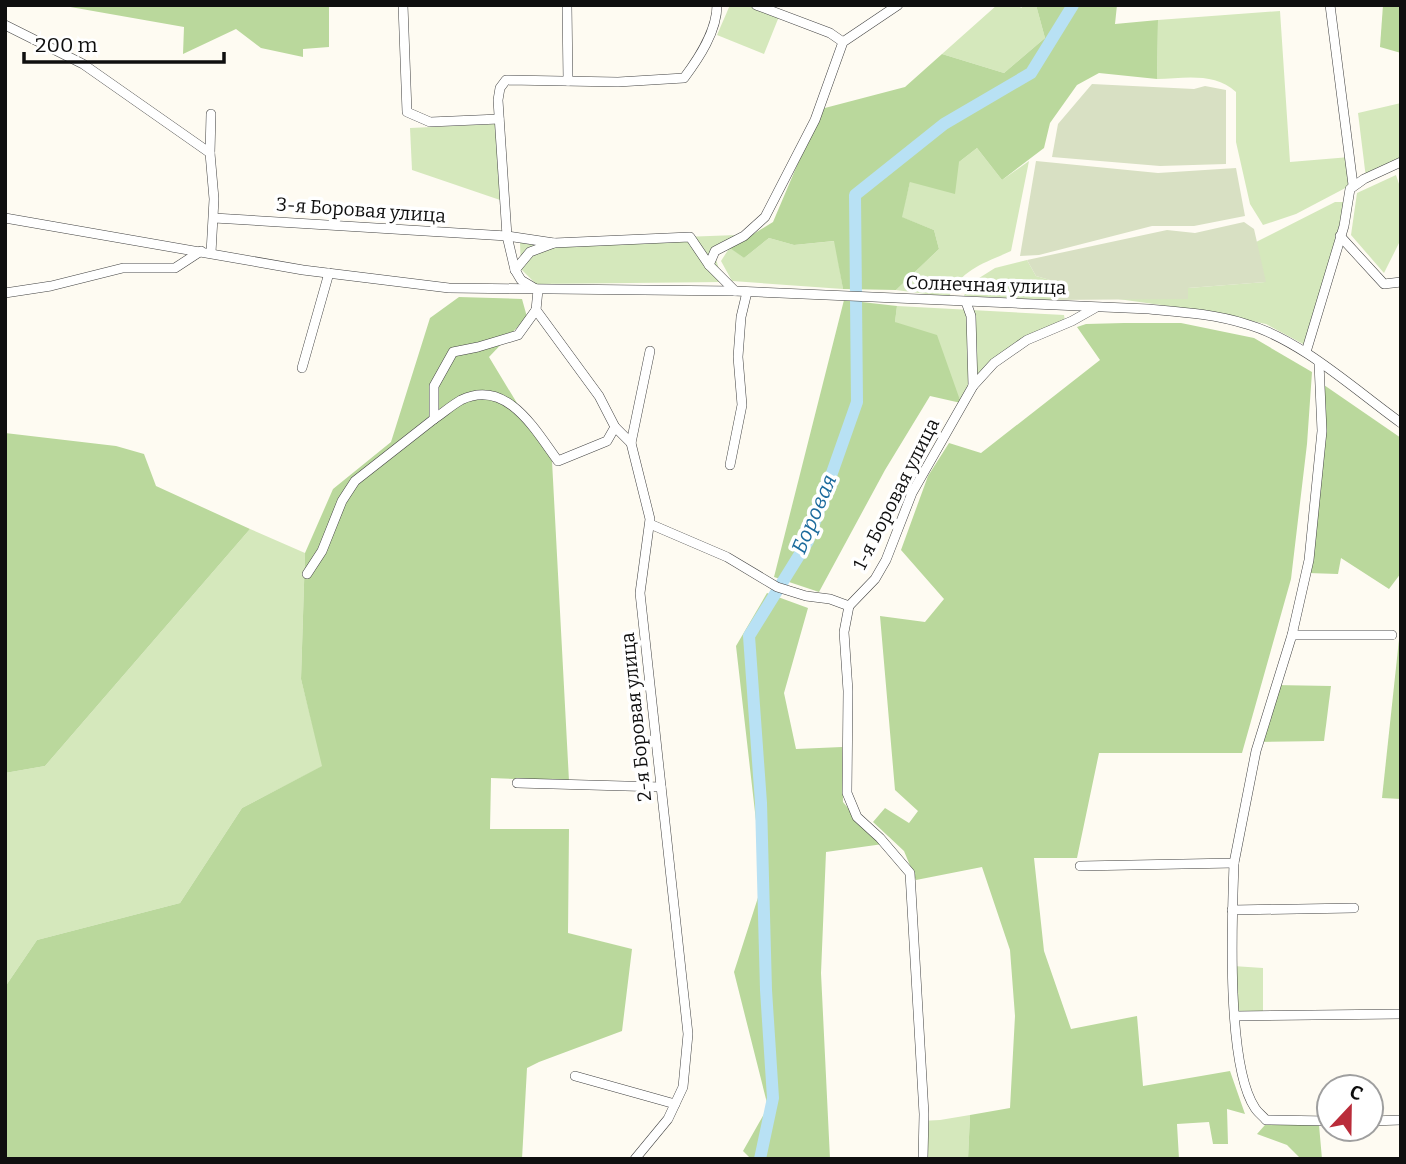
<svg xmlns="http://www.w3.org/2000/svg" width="1406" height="1164" font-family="Bitter,serif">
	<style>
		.green { fill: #d5e8bc }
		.forest { fill: #bad89c }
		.cemetery { fill: #d8e0c3 }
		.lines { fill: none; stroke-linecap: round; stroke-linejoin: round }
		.river { stroke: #b8e1f4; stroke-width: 12 }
		.minor-casing { stroke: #424242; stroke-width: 10 }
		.minor { stroke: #fff; stroke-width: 9 }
		.labels { text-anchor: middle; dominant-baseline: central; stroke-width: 7; stroke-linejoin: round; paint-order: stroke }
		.street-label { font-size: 19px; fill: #0f0f0f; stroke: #fff }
		.water-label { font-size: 21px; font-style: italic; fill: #1c6b9d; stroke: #fff }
	</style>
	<rect width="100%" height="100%" fill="#fefbf2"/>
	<g class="green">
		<path d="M730 5H760L780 14 764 54 717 35Z"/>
		<path d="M997 5H1019L1021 8 1024 5H1036L1045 38 1004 73 942 54Z"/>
		<path d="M1280 11 1290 162 1350 157 1353 184 1296 214 1263 225 1250 204 1236 142V92C1215 72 1184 78 1157 79L1158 20Z"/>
		<path d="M1401 103V160L1366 178 1358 113Z"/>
		<path d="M497 124 503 201 412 170 410 128Z"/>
		<path d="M977 148 1002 180 1029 161 1011 251C985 263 961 269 949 297L896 290 939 249 934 230 901 217 910 182 959 162Z"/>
		<path d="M1396 175 1401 190V239L1384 273 1351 235 1357 193Z"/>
		<path d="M1335 202H1344L1339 235 1305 345 1266 324 1204 311 1118 299H1187L1188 288 1265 282 1256 242Z"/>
		<path d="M737 235 714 253 723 282 536 284 521 269 520 243Z"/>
		<path d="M769 238 794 245 835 241 843 289 732 281 721 261 730 247 744 258Z"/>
		<path d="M1027 260 1036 276 1050 280 1051 300 964 296 968 285 995 268Z"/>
		<path d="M897 306 1064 315 1065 321 1013 344 978 376 961 403 895 322Z"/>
		<path d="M250 529 305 553 301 679 323 766 242 808 180 903 37 940 5 987V773L45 766Z"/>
		<path d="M1233 966 1263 968V1013L1234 1011Z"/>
		<path d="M970 1115 968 1159H918L920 1121 940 1120Z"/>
	</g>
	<g class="forest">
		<path d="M59 5H329V47L303 49V57L261 48 236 29 183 54 184 27Z"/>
		<path d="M1036 5H1117L1115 24 1158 20 1157 79 1099 73 1077 85 1050 123 1044 148 1002 180 977 148 959 162 955 194 910 182 902 217 934 230 939 249 896 290 843 289 834 241 794 245 769 238 744 258 730 248 773 222 821 109 905 87 942 54 1004 73 1045 38Z"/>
		<path d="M1383 5H1401V53L1380 47Z"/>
		<path d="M459 297 522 299 527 317 489 357 552 461 569 781 491 778 490 829H569L568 933 632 949 622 1031 539 1062 527 1068 522 1159H5V987L37 940 180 903 242 808 322 766 301 679 305 553 333 489 391 442 430 318Z"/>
		<path d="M844 300 897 306 895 322 937 335 961 403 930 396 885 470 819 592 774 577Z"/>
		<path d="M1124 323H1181L1254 338 1312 372 1307 444 1291 579 1242 753H1099L1077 858H1034L1044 951 1071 1029 1137 1016 1143 1086 1230 1071 1245 1114 1227 1109 1228 1144H1213L1209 1122 1177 1124 1179 1159H968L970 1115 1010 1108 1015 1016 1010 950 982 867 916 880 904 851 873 822 885 808 909 823 918 811 895 790 880 616 925 622 944 599 901 550 928 476 949 443 981 453 1100 360 1077 327 1086 324Z"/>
		<path d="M1324 385 1401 438V573L1389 589 1341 558 1338 574 1308 573Z"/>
		<path d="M5 433 116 446 144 454 156 486 250 529 45 766 5 773Z"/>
		<path d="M767 593 808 608 784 693 796 749 842 747 843 802 866 830 883 844 826 852 821 973 830 1159H751L743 1151 768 1107 734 972 763 882 736 646Z"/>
		<path d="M1401 621V799L1382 798Z"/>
		<path d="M1274 685 1331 686 1324 741 1258 742Z"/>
		<path d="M1265 1125H1319L1322 1159H1301L1287 1145 1257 1134Z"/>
	</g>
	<g class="cemetery">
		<path d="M1092 84 1194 89 1205 86 1226 90V164L1160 166 1052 157 1058 124Z"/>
		<path d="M1036 161 1158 173 1236 168 1245 216 1194 226H1152L1039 255 1020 256Z"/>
		<path d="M1244 222 1254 229 1266 282 1188 288V299L1051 300 1050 280 1036 276 1027 260 1167 230 1195 233Z"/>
	</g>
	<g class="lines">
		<path class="river" d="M760 1159 773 1098 766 990 761 803 749 636 808 541 857 402 855 195 944 124 1031 73 1073 5"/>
		<defs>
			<g id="minor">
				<path d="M403 5 407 112 430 122 499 119"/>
				<path d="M567 5 568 81"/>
				<path d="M756 5 830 33 843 42"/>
				<path d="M1330 5 1353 185"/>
				<path d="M5 25 83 64 210 153 214 199 211 253"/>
				<path d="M210 153 211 114"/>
				<path d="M5 218 303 270 449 288 734 291 1149 309C1182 312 1214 314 1246 324 1300 339 1355 390 1401 423"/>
				<path d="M214 218 507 236 554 243"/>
				<path d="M1340 236 1384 284 1401 282"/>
				<path d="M709 265 715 251 744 236 765 217 815 120 843 42 898 5"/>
				<path d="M515 270 530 252 554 243 690 237 709 265 735 291"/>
				<path d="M536 289 521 280 515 270 507 236 498 100 500 88 506 80 618 82 684 78C699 58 717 31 717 5"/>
				<path d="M538 290 536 310 599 396 615 427 631 443 650 519 640 593 688 1034 683 1087 668 1119 635 1159"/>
				<path d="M5 293 51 286 123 268H175L201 251"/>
				<path d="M966 302 971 316 973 386"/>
				<path d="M1306 352 1344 226 1350 189 1364 179 1401 162"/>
				<path d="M302 368 329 273"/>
				<path d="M434 419C443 413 452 405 461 400 507 378 535 430 558 461L607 441 615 427"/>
				<path d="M631 443 650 351"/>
				<path d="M730 465 742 405 738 357 741 317 747 292"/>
				<path d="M650 524 727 557 777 587 806 596 830 599 849 606"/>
				<path d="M307 574 322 551 342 501 355 481 434 419V386L453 352 478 347 518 335 536 310"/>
				<path d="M1292 635H1392"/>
				<path d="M517 783 661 787"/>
				<path d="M1234 863C1232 918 1226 1065 1255 1108 1258 1113 1263 1116 1266 1120L1329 1121"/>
				<path d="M1080 866 1234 863 1256 751 1292 635 1309 560 1322 431 1319 363"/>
				<path d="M1232 910 1354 908"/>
				<path d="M1235 1016 1401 1014"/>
				<path d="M575 1076 675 1104"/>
				<path d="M1371 1121 1401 1120"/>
				<path d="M923 1159 924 1114 910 873 880 838 857 817 847 793 848 691 844 632 849 606 875 579 886 560 912 493 973 386 994 363 1027 340 1072 321 1095 308"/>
			</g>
		</defs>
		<use href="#minor" class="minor-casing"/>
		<use href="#minor" class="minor"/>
	</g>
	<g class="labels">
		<g class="street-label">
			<text transform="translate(361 210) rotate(4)">3-я Боровая улица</text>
			<text transform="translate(986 285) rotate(2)">Солнечная улица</text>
			<text transform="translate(896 494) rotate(-63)">1-я Боровая улица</text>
			<text transform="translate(636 717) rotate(-96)">2-я Боровая улица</text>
		</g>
		<g class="water-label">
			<text transform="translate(814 514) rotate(-67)">Боровая</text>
		</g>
	</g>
	<rect width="1406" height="1164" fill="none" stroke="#0f0f0f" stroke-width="14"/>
	<g transform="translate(1350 1108) rotate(22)"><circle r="33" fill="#ffffff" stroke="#9f9f9f" stroke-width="2"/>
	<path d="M0-5L12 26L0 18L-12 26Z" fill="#ba2c3a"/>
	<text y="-10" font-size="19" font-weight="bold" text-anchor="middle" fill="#0f0f0f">С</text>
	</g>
	<path d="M24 52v10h200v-10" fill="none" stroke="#0f0f0f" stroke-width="3.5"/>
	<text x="35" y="52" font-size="21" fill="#0f0f0f" stroke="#ffffff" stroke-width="5" paint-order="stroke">200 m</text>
</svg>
